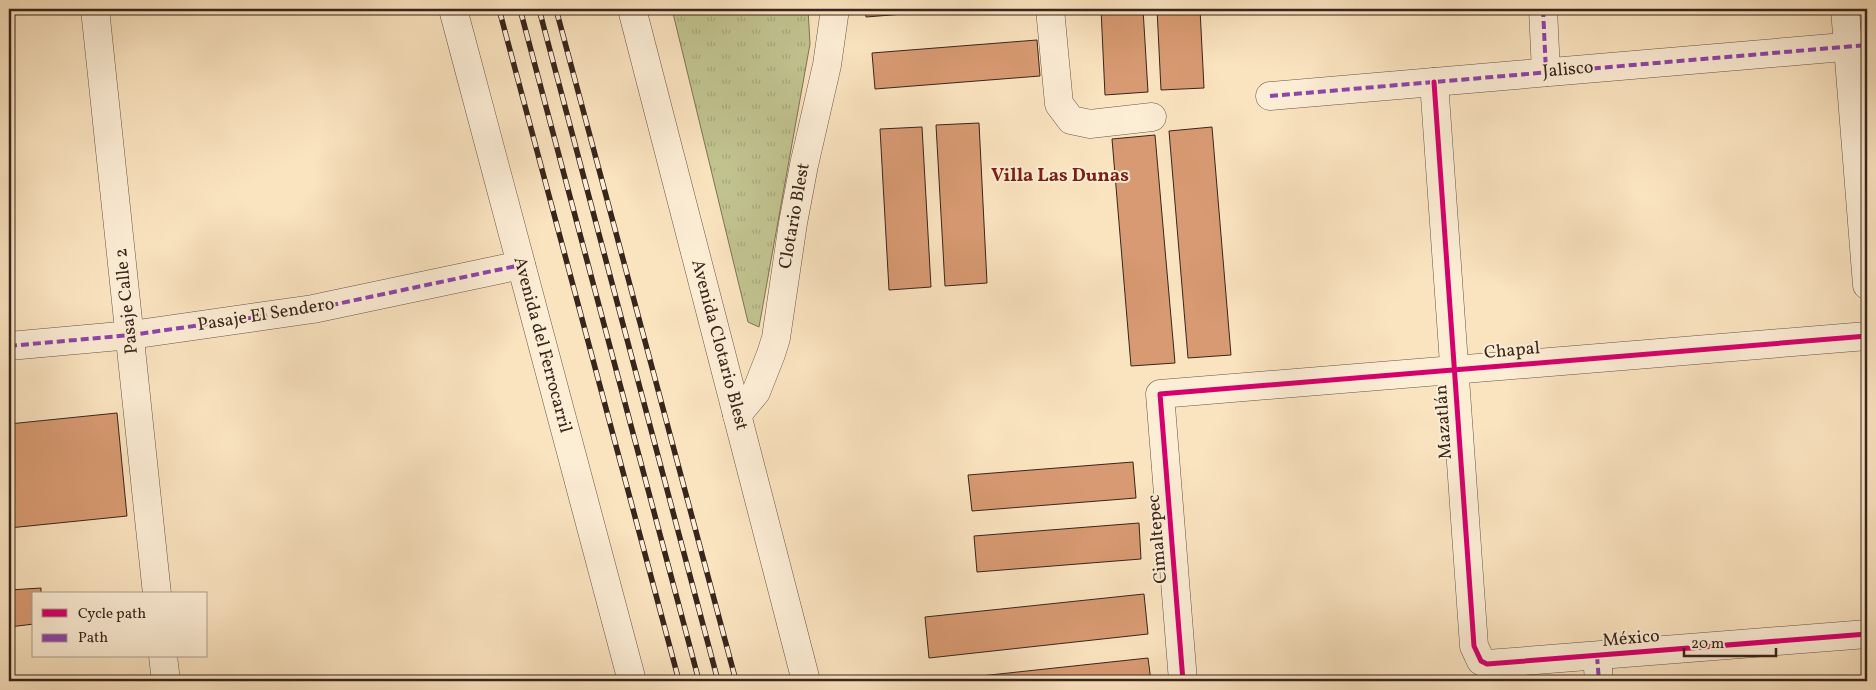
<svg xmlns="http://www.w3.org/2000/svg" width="1876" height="690" font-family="Vollkorn,serif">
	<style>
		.grass { fill: url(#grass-tufts); stroke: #7c7456 }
		.building { fill: #d89a72; stroke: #38251c }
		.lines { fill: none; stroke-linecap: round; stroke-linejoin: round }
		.minor-casing { stroke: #685445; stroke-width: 29 }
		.minor { stroke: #fcedd5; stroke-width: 28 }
		.rail-casing { stroke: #38251c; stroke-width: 5.5 }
		.rail { stroke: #fcedd5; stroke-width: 4; stroke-dasharray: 11; stroke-linecap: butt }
		.quiet { stroke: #8e44ad; stroke-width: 4; stroke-dasharray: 8 4; stroke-linecap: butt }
		.cycleway-casing { stroke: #fcedd5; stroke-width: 8 }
		.cycleway { stroke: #d6006c; stroke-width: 5 }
		.labels { text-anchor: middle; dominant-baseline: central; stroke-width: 4; stroke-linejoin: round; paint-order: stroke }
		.street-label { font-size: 18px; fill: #38251c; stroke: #fcedd5 }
		.neighbourhood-label { font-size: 19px; font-weight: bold; fill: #7a1f14; stroke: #fcedd5 }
	</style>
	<defs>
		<pattern id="grass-tufts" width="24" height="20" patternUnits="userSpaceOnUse" patternTransform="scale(1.25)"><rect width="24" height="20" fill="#c1c38f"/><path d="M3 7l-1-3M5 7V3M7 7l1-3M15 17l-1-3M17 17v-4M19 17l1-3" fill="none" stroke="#a7a77b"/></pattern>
	</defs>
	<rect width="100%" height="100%" fill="#fae3bf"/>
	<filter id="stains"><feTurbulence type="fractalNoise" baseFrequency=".004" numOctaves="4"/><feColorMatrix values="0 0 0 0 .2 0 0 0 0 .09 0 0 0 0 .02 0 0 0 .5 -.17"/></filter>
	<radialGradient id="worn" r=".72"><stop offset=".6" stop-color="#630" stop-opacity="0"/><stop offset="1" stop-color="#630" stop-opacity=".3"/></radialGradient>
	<path class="grass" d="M672 9H808L810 44 759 327 748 322Z"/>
	<g class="building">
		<path d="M865 9H967L866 17Z"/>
		<path d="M1101 9H1143L1148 92 1105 95Z"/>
		<path d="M1157 9H1200L1204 88 1161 90Z"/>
		<path d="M1037 40 1040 76 875 89 872 53Z"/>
		<path d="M9 106 13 159 9 160Z"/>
		<path d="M979 123 987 283 945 286 936 125Z"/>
		<path d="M922 127 931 287 889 290 880 129Z"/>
		<path d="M1212 127 1231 355 1188 358 1169 131Z"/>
		<path d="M1155 135 1175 363 1131 366 1112 139Z"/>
		<path d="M117 413 127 516 9 528V424Z"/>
		<path d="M1133 462 1136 498 972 511 968 475Z"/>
		<path d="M1139 523 1141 559 977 572 974 536Z"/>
		<path d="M41 588V594H34V624L9 627V590Z"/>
		<path d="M1144 594 1148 634 929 658 925 617Z"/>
		<path d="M1148 658 1151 681H934Z"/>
	</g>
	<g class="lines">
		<defs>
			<g id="minor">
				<path d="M95 9 157 594"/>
				<path d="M453 9 632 681"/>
				<path d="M632 9 806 681"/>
				<path d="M1050 9 1059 104 1071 120 1090 124 1152 117"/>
				<path d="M1543 9 1546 72"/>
				<path d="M1845 9 1867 285"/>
				<path d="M1434 82 1474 646 1481 661 1487 664 1867 634"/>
				<path d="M1270 96 1867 45"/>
				<path d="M9 346 131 335 313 309 521 265"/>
				<path d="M737 415 756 392 771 354 776 338 793 223 804 165 827 65 835 9"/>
				<path d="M163 656 166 681"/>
				<path d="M1597 656 1599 681"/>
				<path d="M1183 681 1160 394 1867 336"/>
			</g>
		</defs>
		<use href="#minor" class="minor-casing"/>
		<use href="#minor" class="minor"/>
		<defs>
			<g id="rail">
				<path d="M499 9 679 681"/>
				<path d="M520 9 699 681"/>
				<path d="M539 9 718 681"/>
				<path d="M556 9 736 681"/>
			</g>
		</defs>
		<use href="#rail" class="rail-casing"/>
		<use href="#rail" class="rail"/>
		<g class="quiet">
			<path d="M1543 9 1546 72"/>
			<path d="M1270 96 1867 45"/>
			<path d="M9 346 131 335 313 309 521 265"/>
			<path d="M1597 656 1599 681"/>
		</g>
		<defs>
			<g id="cycleway">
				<path d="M1434 82 1474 646 1481 661 1487 664 1867 634"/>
				<path d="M1183 681 1160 394 1867 336"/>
			</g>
		</defs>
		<use href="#cycleway" class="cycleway-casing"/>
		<use href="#cycleway" class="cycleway"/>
	</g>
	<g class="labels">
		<g class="street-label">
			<text transform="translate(1568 70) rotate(-5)">Jalisco</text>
			<text transform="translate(795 216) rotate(-80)">Clotario Blest</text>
			<text transform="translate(127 301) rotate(-96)">Pasaje Calle 2</text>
			<text transform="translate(266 315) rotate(-9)">Pasaje El Sendero</text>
			<text transform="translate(542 345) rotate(75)">Avenida del Ferrocarril</text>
			<text transform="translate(719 345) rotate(75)">Avenida Clotario Blest</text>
			<text transform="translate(1512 351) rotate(-5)">Chapal</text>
			<text transform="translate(1444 422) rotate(-94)">Mazatlán</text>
			<text transform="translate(1158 539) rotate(-95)">Cimaltepec</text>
			<text transform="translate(1631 639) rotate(-5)">México</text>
		</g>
		<g class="neighbourhood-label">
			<text x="1060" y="176">Villa Las Dunas</text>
		</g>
	</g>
	<rect width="1876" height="690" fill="none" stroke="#fae3bf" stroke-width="30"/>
	<rect x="10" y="10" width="1856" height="670" fill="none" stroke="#38251c" stroke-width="2.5"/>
	<rect x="15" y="15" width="1846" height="660" fill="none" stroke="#38251c"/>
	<rect x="32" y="592" width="175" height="65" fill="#fcedd5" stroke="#ae9d8b"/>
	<rect x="42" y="609" width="25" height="8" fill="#d6006c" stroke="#ae9d8b"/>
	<text x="78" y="618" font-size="15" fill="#38251c">Cycle path</text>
	<rect x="42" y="634" width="25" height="8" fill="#8e44ad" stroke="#ae9d8b"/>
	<text x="78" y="642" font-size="15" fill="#38251c">Path</text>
	<path d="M1684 648v8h92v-8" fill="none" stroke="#38251c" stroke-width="2.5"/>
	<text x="1691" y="648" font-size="15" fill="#38251c" stroke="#fcedd5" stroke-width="4" paint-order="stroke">20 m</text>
	<rect width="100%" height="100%" filter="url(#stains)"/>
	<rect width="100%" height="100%" fill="url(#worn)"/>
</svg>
